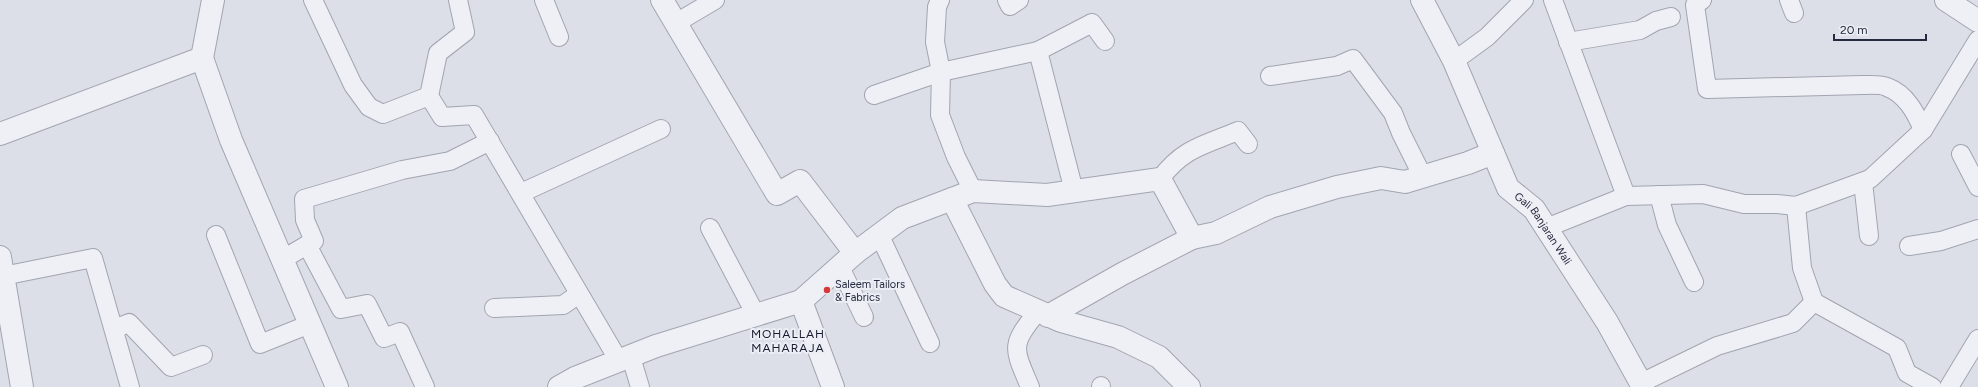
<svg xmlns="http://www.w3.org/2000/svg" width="1978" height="387" font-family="Figtree,sans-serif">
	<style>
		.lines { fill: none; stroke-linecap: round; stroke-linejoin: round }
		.lane-casing { stroke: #a1a5b1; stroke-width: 20 }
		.street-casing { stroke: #a1a5b1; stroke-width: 24 }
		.lane { stroke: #eff0f5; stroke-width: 18 }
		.street { stroke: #eff0f5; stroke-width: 22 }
		.poi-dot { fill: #d43a3a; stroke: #eceef5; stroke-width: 1.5 }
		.labels { text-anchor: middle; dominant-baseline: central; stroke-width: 4; stroke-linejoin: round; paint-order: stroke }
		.street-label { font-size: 11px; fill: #252b3e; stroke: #eceef5 }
		.poi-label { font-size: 11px; fill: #252b3e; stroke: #eceef5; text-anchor: start }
		.neighbourhood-label { font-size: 12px; letter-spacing: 1px; fill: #181c2f; stroke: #eceef5 }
	</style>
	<rect width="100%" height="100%" fill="#dcdfe7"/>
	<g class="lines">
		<defs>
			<g id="lane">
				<path d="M313 0 353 85 369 107 383 114 429 96 442 117 474 115 619 361"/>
				<path d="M544 0 559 37"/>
				<path d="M940 0 937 7 935 42 941 72 940 115 956 157 973 191"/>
				<path d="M1007 0 1010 6 1019 0"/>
				<path d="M1553 0 1626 196"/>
				<path d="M1702 0 1695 5 1707 89 1862 85C1869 85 1881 84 1887 87 1906 94 1916 113 1923 130"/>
				<path d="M1789 0 1794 13"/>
				<path d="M676 23 715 0"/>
				<path d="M1568 42 1640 30 1656 21 1671 17"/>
				<path d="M1454 61 1487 37 1524 0"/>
				<path d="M1270 76 1337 66 1353 59 1393 113 1401 133 1423 177"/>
				<path d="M874 95 941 72 1038 51"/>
				<path d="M429 96 438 53 465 32 458 0"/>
				<path d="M1961 154 1978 187"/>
				<path d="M1160 179C1183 148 1204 145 1238 131L1248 144"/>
				<path d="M1863 182 1869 236"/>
				<path d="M1074 191 1038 51 1092 23 1105 41"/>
				<path d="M521 193 661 129"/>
				<path d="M1659 195 1667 225 1694 282"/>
				<path d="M1796 206 1802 268 1814 302 1897 348 1907 373 1932 387"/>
				<path d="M710 228 756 315"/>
				<path d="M1546 228 1626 196 1703 194 1744 204H1777L1796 206 1870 179 1923 130 1978 40"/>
				<path d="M879 234 930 343"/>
				<path d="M216 235 260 344 310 324"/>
				<path d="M307 245 341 309 367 304 384 338 400 332 425 387"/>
				<path d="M1909 246 1941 241 1978 229"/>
				<path d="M283 259 314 241 305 220 304 199 402 170 450 161 490 141"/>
				<path d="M840 267 864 317"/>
				<path d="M3 276 93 258 130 387"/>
				<path d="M494 308 563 305 579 294"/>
				<path d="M114 329 129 323 171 367 203 355"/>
				<path d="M631 357 640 387"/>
				<path d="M1641 383 1717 346 1793 323 1814 302"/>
				<path d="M1101 386V387"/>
				<path d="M1030 387C1013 347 1010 346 1038 311"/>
				<path d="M1949 387 1978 339"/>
			</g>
			<g id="street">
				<path d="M662 0 777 194 800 181 855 253"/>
				<path id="s1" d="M1422 0 1454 61 1508 188 1534 209 1607 322 1643 387"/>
				<path d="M1946 0 1978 21"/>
				<path d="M202 58 213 0"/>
				<path d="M0 134 202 58 231 140 337 387"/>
				<path d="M952 199 995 284 1004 296 1061 321 1118 337 1159 357 1189 387"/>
				<path d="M0 257 22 387"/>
				<path d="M801 301 833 387"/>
				<path d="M1048 316 1122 274 1192 238"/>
				<path d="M559 387 575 378 656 346 801 301 855 253 902 218 973 191 1047 195 1160 179 1192 238 1216 233 1270 207 1337 187 1381 178 1405 182 1468 163 1493 153"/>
			</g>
		</defs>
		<use href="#lane" class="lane-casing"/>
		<use href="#street" class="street-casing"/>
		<use href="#lane" class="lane"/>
		<use href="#street" class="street"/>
	</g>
	<circle class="poi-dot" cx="827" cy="290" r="4"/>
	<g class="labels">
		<g class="street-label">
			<text stroke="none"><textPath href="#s1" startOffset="261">Gali Banjaran Wali</textPath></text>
		</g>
		<g class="poi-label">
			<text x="835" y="284">Saleem Tailors<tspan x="835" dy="13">&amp; Fabrics</tspan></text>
		</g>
		<g class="neighbourhood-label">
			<text x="788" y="334">MOHALLAH<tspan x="788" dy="14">MAHARAJA</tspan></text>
		</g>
	</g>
	<path d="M1834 34v6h92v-6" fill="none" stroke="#252b3e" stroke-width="2"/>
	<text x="1840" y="34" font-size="12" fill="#252b3e" stroke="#eceef5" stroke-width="3" paint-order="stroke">20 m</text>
</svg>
